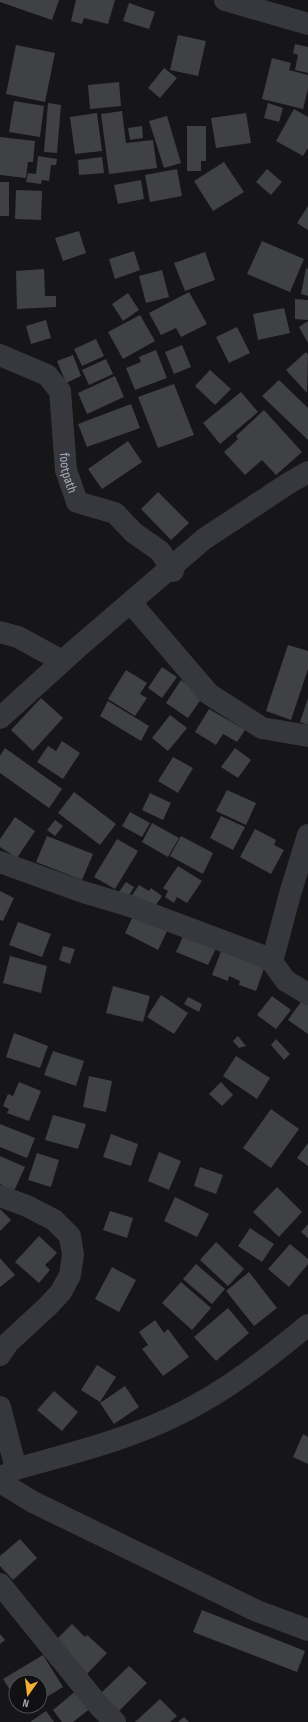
<svg xmlns="http://www.w3.org/2000/svg" width="308" height="1722" font-family="'Sofia Sans Condensed',sans-serif">
	<style>
		.building { fill: #404145 }
		.lines { fill: none; stroke-linecap: round; stroke-linejoin: round }
		.street { stroke: #37383d; stroke-width: 22 }
		.labels { text-anchor: middle; dominant-baseline: central; stroke-width: 3; stroke-linejoin: round; paint-order: stroke }
		.street-label { font-size: 14px; fill: #a8adb8; stroke: #111113 }
	</style>
	<rect width="100%" height="100%" fill="#161618"/>
	<g class="building">
		<path d="M0 0H59L52 20 0 2Z"/>
		<path d="M76 0H115L108 24 84 18 82 24 71 21Z"/>
		<path d="M129 3 155 12 149 29 123 21Z"/>
		<path d="M178 35 206 41 198 76 170 70Z"/>
		<path d="M295 44 308 47V73L295 70 298 55 293 53Z"/>
		<path d="M16 45 55 53 45 102 6 94Z"/>
		<path d="M272 58 291 63 289 70 308 75V89L303 109 262 99Z"/>
		<path d="M164 68 177 78 160 98 148 88Z"/>
		<path d="M119 82 121 106 90 109 88 85Z"/>
		<path d="M14 101 44 106 40 137 9 132Z"/>
		<path d="M48 103 61 105 57 153 44 152Z"/>
		<path d="M268 103 283 108 279 122 264 118Z"/>
		<path d="M294 109 308 117V148L303 156 276 141Z"/>
		<path d="M122 111 126 143 153 140 157 168 109 174 101 114Z"/>
		<path d="M97 113 102 151 75 154 70 117Z"/>
		<path d="M246 113 251 143 216 148 211 118Z"/>
		<path d="M167 116 181 163 164 168 149 121Z"/>
		<path d="M142 126 143 138 130 140 128 128Z"/>
		<path d="M187 126H206V161H201V171H187Z"/>
		<path d="M0 137 35 141 33 162H28L26 178 0 175Z"/>
		<path d="M38 156 57 159 56 165H51L49 181 42 180 41 184 26 182 28 173 36 174Z"/>
		<path d="M102 157 104 173 79 175 78 160Z"/>
		<path d="M224 162 244 192 213 211 194 181Z"/>
		<path d="M177 169 182 196 150 202 145 175Z"/>
		<path d="M267 169 282 182 271 195 256 182Z"/>
		<path d="M141 180 144 199 118 204 114 185Z"/>
		<rect x="0" y="182" width="9" height="34"/>
		<path d="M16 190 42 191 41 220 15 219Z"/>
		<path d="M308 206V230L297 223Z"/>
		<path d="M79 231 86 253 63 261 55 238Z"/>
		<path d="M262 241 304 259 290 292 247 274Z"/>
		<path d="M134 251 140 270 115 279 109 259Z"/>
		<path d="M205 252 215 280 185 291 174 263Z"/>
		<path d="M306 268 308 269V296L301 294Z"/>
		<path d="M44 269 45 296H56V307L17 309 16 271Z"/>
		<path d="M162 270 169 297 146 303 139 276Z"/>
		<path d="M189 292 207 324 181 337 176 328 161 335 149 313Z"/>
		<path d="M128 293 139 310 123 321 112 304Z"/>
		<path d="M295 299 308 300V320L295 319Z"/>
		<path d="M284 308 290 333 258 340 253 314Z"/>
		<path d="M140 315 155 341 123 359 108 332Z"/>
		<path d="M46 320 51 338 31 344 26 326Z"/>
		<path d="M308 321V343L299 327Z"/>
		<path d="M237 327 250 353 229 363 216 337Z"/>
		<path d="M96 339 104 356 82 366 74 349Z"/>
		<path d="M182 345 191 367 174 374 165 352Z"/>
		<path d="M156 350 167 378 135 390 126 368 141 362 139 357Z"/>
		<path d="M306 352 308 355 307 393 286 370Z"/>
		<path d="M73 355 81 376 66 383 57 361Z"/>
		<path d="M106 359 113 374 89 385 82 370Z"/>
		<path d="M210 370 231 389 215 405 195 386Z"/>
		<path d="M115 376 124 397 87 414 78 393Z"/>
		<path d="M279 380 308 408V440L262 396Z"/>
		<path d="M174 384 194 435 158 448 138 397Z"/>
		<path d="M241 392 258 412 220 444 203 423Z"/>
		<path d="M131 404 140 428 87 447 78 424Z"/>
		<path d="M264 410 302 452 276 475 262 460 245 475 224 452 238 439 236 436Z"/>
		<path d="M128 441 142 462 102 489 88 469Z"/>
		<path d="M158 492 189 523 171 540 141 509Z"/>
		<path d="M288 645 308 651V669L291 720 266 711Z"/>
		<path d="M162 667 177 677 162 698 148 688Z"/>
		<path d="M126 670 147 683 140 694 147 698 135 716 108 699Z"/>
		<path d="M181 680 204 695 188 718 166 703Z"/>
		<path d="M41 698 63 718 33 751 11 730Z"/>
		<path d="M308 698V725L300 722Z"/>
		<path d="M108 701 149 726 141 741 100 716Z"/>
		<path d="M209 709 245 730 237 742 223 734 216 745 195 732Z"/>
		<path d="M170 715 187 728 168 751 152 738Z"/>
		<path d="M62 741 80 753 63 779 37 762 48 746 56 751Z"/>
		<path d="M5 748 62 789 49 808 0 773V756Z"/>
		<path d="M235 748 251 760 238 778 221 767Z"/>
		<path d="M173 757 193 768 178 793 158 781Z"/>
		<path d="M227 790 256 803 246 825 216 811Z"/>
		<path d="M74 792 116 824 100 845 58 813Z"/>
		<path d="M150 793 171 803 163 820 142 810Z"/>
		<path d="M130 812 150 823 142 837 122 826Z"/>
		<path d="M221 816 245 827 233 850 210 838Z"/>
		<path d="M15 817 35 831 17 858 0 847V839Z"/>
		<path d="M55 820 63 826 55 836 47 830Z"/>
		<path d="M152 823 179 838 168 857 142 842Z"/>
		<path d="M255 829 276 840 274 845 284 850 271 874 240 857Z"/>
		<path d="M47 836 93 854 82 880 36 862Z"/>
		<path d="M181 836 213 853 203 874 170 856Z"/>
		<path d="M117 839 138 851 115 889 94 877Z"/>
		<path d="M178 866 202 881 187 903 177 897 174 903 165 897 168 891 163 888Z"/>
		<path d="M126 882 134 887 127 899 118 893Z"/>
		<path d="M139 885 149 891 151 888 162 896 151 912 130 898Z"/>
		<path d="M0 891 14 898 3 921 0 920Z"/>
		<path d="M135 912 168 929 158 950 125 933Z"/>
		<path d="M18 922 51 934 42 957 9 945Z"/>
		<path d="M186 930 218 944 208 965 176 952Z"/>
		<path d="M63 946 75 949 70 964 59 960Z"/>
		<path d="M223 946 266 963 256 991 239 985 240 981 229 976 228 981 212 975Z"/>
		<path d="M10 956 47 966 41 993 3 983Z"/>
		<path d="M113 986 150 996 143 1022 106 1013Z"/>
		<path d="M161 995 188 1013 174 1034 147 1017Z"/>
		<path d="M272 996 291 1010 276 1029 257 1015Z"/>
		<path d="M188 997 202 1004 199 1012 184 1004Z"/>
		<path d="M303 999 308 1002V1034L288 1020Z"/>
		<path d="M14 1033 48 1046 40 1068 6 1057Z"/>
		<path d="M238 1036 246 1046 239 1048 233 1041Z"/>
		<path d="M276 1039 290 1054 284 1060 271 1045Z"/>
		<path d="M53 1051 84 1061 76 1086 44 1075Z"/>
		<path d="M236 1056 270 1078 257 1099 223 1076Z"/>
		<path d="M89 1076 112 1081 106 1112 83 1107Z"/>
		<path d="M19 1082 41 1091 29 1121 7 1113 9 1109 3 1106 8 1094 13 1096Z"/>
		<path d="M221 1082 233 1095 222 1106 209 1094Z"/>
		<path d="M271 1109 299 1129 271 1168 243 1148Z"/>
		<path d="M53 1115 86 1124 78 1149 45 1140Z"/>
		<path d="M0 1124 35 1138 27 1158 0 1147Z"/>
		<path d="M111 1134 138 1144 131 1166 103 1157Z"/>
		<path d="M308 1143V1166L297 1158Z"/>
		<path d="M159 1152 181 1161 169 1190 148 1181Z"/>
		<path d="M37 1153 59 1160 51 1187 28 1180Z"/>
		<path d="M0 1156 25 1167 14 1191 0 1184Z"/>
		<path d="M200 1167 223 1175 216 1194 194 1186Z"/>
		<path d="M277 1187 302 1212 279 1237 253 1212Z"/>
		<path d="M175 1197 209 1214 197 1237 164 1221Z"/>
		<path d="M0 1209 11 1220 0 1231Z"/>
		<path d="M110 1211 133 1218 127 1238 103 1230Z"/>
		<path d="M308 1224V1238L301 1232Z"/>
		<path d="M250 1228 274 1244 262 1262 238 1246Z"/>
		<path d="M39 1236 57 1253 45 1265 50 1270 39 1283 15 1262Z"/>
		<path d="M216 1242 244 1269 228 1286 200 1260Z"/>
		<path d="M290 1244 308 1259V1264L289 1287 268 1269Z"/>
		<path d="M0 1258 15 1275 0 1287Z"/>
		<path d="M196 1264 225 1289 212 1304 183 1279Z"/>
		<path d="M112 1267 136 1280 119 1312 95 1299Z"/>
		<path d="M249 1272 277 1308 254 1326 226 1291Z"/>
		<path d="M181 1282 211 1308 192 1330 162 1303Z"/>
		<path d="M228 1308 249 1333 216 1361 194 1337Z"/>
		<path d="M155 1320 164 1333 168 1329 189 1357 163 1376 142 1349 148 1345 139 1332Z"/>
		<path d="M97 1365 116 1377 100 1402 81 1390Z"/>
		<path d="M125 1386 139 1407 114 1424 100 1403Z"/>
		<path d="M54 1391 78 1412 62 1431 37 1410Z"/>
		<path d="M303 1434 308 1437V1464L293 1457Z"/>
		<path d="M20 1539 37 1558 13 1580 0 1566V1556Z"/>
		<path d="M202 1610 305 1651 297 1672 193 1632Z"/>
		<path d="M72 1624 85 1637 87 1635 107 1653 87 1674 54 1642Z"/>
		<path d="M0 1634 5 1640 0 1644Z"/>
		<path d="M43 1655 63 1687 40 1701V1682H16V1694L14 1696 3 1679Z"/>
		<path d="M129 1666 147 1683 117 1713 99 1695Z"/>
		<path d="M77 1690 91 1708 73 1722H62L53 1710Z"/>
		<path d="M160 1699 177 1716 170 1722H135Z"/>
		<path d="M46 1711 54 1722H30Z"/>
		<path d="M184 1717 189 1722H178Z"/>
	</g>
	<g class="lines">
		<g class="street">
			<path d="M225 0 308 24"/>
			<path id="s1" d="M0 355 47 375 60 391 66 470 77 502 115 513 134 533 160 551 173 571"/>
			<path d="M131 603 209 694 262 728 308 736"/>
			<path d="M0 632 18 637 62 661"/>
			<path d="M0 718 76 649 204 539 289 483 308 472"/>
			<path d="M0 862 83 892 127 905 263 956 272 962 286 981 308 994"/>
			<path d="M272 962 290 894 308 835"/>
			<path d="M0 1196 27 1206 54 1220 70 1236 73 1255 70 1275 61 1292 48 1306 8 1343 0 1355"/>
			<path d="M0 1407 16 1469"/>
			<path d="M0 1478 16 1469C72 1453 131 1439 183 1412 229 1389 269 1357 308 1325"/>
			<path d="M0 1482 33 1502 257 1611 308 1630"/>
			<path d="M0 1584 100 1707 115 1722"/>
		</g>
	</g>
	<g class="labels">
		<g class="street-label">
			<text stroke="none"><textPath href="#s1" startOffset="154">footpath</textPath></text>
		</g>
	</g>
	<g transform="translate(28 1694) rotate(194)"><circle r="19" fill="#111113" stroke="#4d4f55"/>
	<path d="M0-3L7 15L0 10L-7 15Z" fill="#f2b134"/>
	<text y="-6" font-size="11" font-weight="bold" text-anchor="middle" fill="#a8adb8">N</text>
	</g>
</svg>
